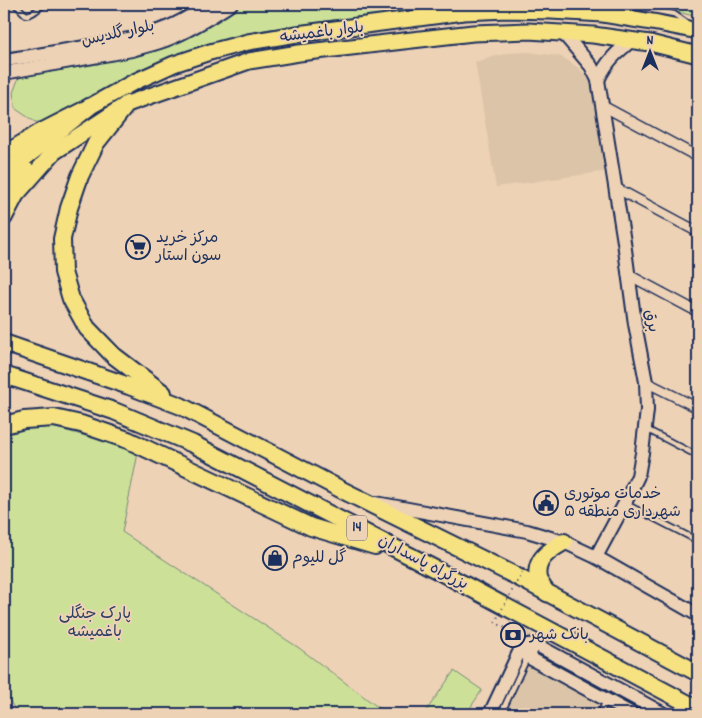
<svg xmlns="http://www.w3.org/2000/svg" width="702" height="718" font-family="Dekko,'Playpen Sans Arabic',sans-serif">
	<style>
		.built { fill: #dcc4a8 }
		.green { fill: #cce197; stroke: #74887a }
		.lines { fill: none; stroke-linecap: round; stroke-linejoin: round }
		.lane-casing { stroke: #1b2f5e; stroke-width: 8 }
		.street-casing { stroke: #1b2f5e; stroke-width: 12 }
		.secondary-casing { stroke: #1b2f5e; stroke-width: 16 }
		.primary-casing { stroke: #1b2f5e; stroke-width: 19 }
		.highway-casing { stroke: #1b2f5e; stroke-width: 20 }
		.path { stroke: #1b2f5e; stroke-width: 2; stroke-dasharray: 1 4; stroke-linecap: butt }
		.lane { stroke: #eed2b5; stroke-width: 4.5 }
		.street { stroke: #eed2b5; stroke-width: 9 }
		.secondary { stroke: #eed2b5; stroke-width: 12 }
		.primary { stroke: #f7e281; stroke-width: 15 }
		.highway { stroke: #f7e281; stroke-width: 16 }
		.path-bridge { stroke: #1b2f5e; stroke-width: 2; stroke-dasharray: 1 4; stroke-linecap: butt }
		.labels { text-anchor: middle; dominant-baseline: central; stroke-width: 4; stroke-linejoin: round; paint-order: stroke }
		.shield { fill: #eed2b5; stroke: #5a6078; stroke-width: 1 }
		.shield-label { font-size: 15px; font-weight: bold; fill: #1b2f5e }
		.street-label { font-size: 16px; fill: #1b2f5e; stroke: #eed2b5 }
		.poi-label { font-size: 16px; fill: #1b2f5e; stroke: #eed2b5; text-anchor: start }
		.park-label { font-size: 16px; fill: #2d4164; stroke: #eed2b5 }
	</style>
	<rect width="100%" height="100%" fill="#eed2b5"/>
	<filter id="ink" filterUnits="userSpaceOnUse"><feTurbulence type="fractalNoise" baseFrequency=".02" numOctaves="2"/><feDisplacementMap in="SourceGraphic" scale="10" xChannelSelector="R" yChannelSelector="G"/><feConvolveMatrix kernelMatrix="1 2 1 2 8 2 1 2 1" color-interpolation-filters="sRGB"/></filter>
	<g filter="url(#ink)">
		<g class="built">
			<path d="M528 52 559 56 567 60 580 69 590 80 593 86 608 171 496 187 475 62 508 53Z"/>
			<path d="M525 630 672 714H481Z"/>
		</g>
		<g class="green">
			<path d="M238 4H470L355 17 264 30 188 51 138 70 88 97 46 122H35L16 109 13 93 19 77 98 64 188 34Z"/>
			<path d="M645 4H698V17Z"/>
			<path d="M52 427 97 439 138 453 122 532 299 648 387 714H18L4 692V434L28 429Z"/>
			<path d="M454 671 482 690 466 714H424Z"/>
		</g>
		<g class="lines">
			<defs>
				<g id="lane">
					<path d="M15 4 26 15C33 15 39 8 44 4"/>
					<path d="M622 4 674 14 687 23"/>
					<path d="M646 429 698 456"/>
					<path d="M626 504 698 541"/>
					<path d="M501 714 527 658"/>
					<path d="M600 714 606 701"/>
				</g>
				<g id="street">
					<path d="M603 106 698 157"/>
					<path d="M616 188 698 232"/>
					<path d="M627 274 698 312"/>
					<path d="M646 382 698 408"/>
				</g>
				<g id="secondary">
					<path d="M563 33 591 66 598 80 624 242 635 324 646 382 647 410 642 453 638 476 625 503 596 557"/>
					<path d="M4 60C33 56 62 51 91 46 117 41 142 38 166 28 182 22 196 13 210 4"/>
					<path d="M4 73 132 50C146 46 160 43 173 37 194 28 212 16 231 4"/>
					<path d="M598 80C607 61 616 53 632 40"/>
					<path d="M376 503 527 531 564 542 596 557 698 615"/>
					<path d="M535 644 528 657 632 714"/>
					<path d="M490 714 522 646 535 644 664 714"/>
				</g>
				<g id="primary">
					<path d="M4 154 40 132 89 107 132 83 174 64 210 52 248 42 297 34 464 12 506 10 551 11 603 14 658 23 698 31"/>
					<path d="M4 191 28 171"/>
					<path d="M4 218 16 195 54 152 127 104 249 61 299 53 473 33 528 31 593 35 650 43 698 55"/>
				</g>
				<g id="highway">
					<path d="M127 104 96 143 80 176 69 208 62 239 63 272 71 299 87 328 113 355 163 393"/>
					<path d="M4 174 89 107"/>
					<path d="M4 343 129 386 181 406 344 491 512 574 698 673"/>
					<path d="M4 375 114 411 193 444 416 559 698 709"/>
					<path d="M4 425 24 420 54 418 81 424 128 440 311 527 375 546"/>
					<path d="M547 593C544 589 540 583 538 579 534 559 550 550 564 542"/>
				</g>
			</defs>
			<use href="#lane" class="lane-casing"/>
			<use href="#street" class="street-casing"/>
			<use href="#secondary" class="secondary-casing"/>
			<use href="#primary" class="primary-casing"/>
			<use href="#highway" class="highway-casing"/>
			<path class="path" d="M495 622 507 629 511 623"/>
			<use href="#lane" class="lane"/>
			<use href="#street" class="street"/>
			<use href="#secondary" class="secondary"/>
			<use href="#primary" class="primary"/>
			<use href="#highway" class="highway"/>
			<path class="path-bridge" d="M495 622 526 565"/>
		</g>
	</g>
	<defs>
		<symbol id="supermarket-ring" viewBox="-11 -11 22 22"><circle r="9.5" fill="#eed2b5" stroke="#1b2f5e" stroke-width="1.5"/><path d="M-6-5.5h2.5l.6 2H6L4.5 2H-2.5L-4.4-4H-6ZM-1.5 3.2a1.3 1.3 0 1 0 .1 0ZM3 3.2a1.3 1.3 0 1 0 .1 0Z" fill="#1b2f5e"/></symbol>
		<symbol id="civic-ring" viewBox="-11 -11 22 22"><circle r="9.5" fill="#eed2b5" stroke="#1b2f5e" stroke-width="1.5"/><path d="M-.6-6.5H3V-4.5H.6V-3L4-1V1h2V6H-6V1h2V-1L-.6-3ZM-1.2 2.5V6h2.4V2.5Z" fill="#1b2f5e"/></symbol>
		<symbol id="shop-ring" viewBox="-11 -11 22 22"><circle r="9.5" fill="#eed2b5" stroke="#1b2f5e" stroke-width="1.5"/><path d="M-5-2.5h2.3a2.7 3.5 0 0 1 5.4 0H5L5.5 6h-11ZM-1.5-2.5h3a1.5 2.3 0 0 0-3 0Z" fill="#1b2f5e"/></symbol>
		<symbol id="bank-ring" viewBox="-11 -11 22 22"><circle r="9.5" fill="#eed2b5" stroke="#1b2f5e" stroke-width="1.5"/><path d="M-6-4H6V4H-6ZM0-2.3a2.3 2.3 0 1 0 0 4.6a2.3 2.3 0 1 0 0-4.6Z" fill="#1b2f5e"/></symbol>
	</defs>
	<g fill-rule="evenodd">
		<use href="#supermarket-ring" x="124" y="233" width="28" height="28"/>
		<use href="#civic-ring" x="532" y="489" width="28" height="28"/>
		<use href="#shop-ring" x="261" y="544" width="28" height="28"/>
		<use href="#bank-ring" x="499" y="621" width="28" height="28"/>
	</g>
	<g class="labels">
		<rect class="shield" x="347" y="515.5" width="20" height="25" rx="4"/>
		<g class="shield-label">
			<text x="357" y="528">14</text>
		</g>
		<g class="street-label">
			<text transform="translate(322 33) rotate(-7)">بلوار باغمیشه</text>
			<text transform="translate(118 34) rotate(-12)">بلوار گلدیس</text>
			<text transform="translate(651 321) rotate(80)">برق</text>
			<text transform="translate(423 563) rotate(28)">بزرگراه پاسداران</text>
		</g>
		<g class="poi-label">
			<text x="156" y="238">مرکز خرید<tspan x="156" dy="18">سون استار</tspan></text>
			<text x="564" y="494">خدمات موتوری<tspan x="564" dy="18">شهرداری منطقه ۵</tspan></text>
			<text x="292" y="558">گل للیوم</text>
			<text x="530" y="635">بانک شهر</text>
		</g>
		<g class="park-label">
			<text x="95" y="614">پارک جنگلی<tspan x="95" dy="18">باغمیشه</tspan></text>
		</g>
	</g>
	<rect width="702" height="718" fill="none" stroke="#eed2b5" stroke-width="20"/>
	<rect x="10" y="10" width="682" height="698" fill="none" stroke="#1b2f5e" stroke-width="2" filter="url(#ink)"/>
	<g transform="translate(650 52)" stroke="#eed2b5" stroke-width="4" paint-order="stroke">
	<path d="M0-4L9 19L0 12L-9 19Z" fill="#1b2f5e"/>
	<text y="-8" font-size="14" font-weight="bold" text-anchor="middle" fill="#1b2f5e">N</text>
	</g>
</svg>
